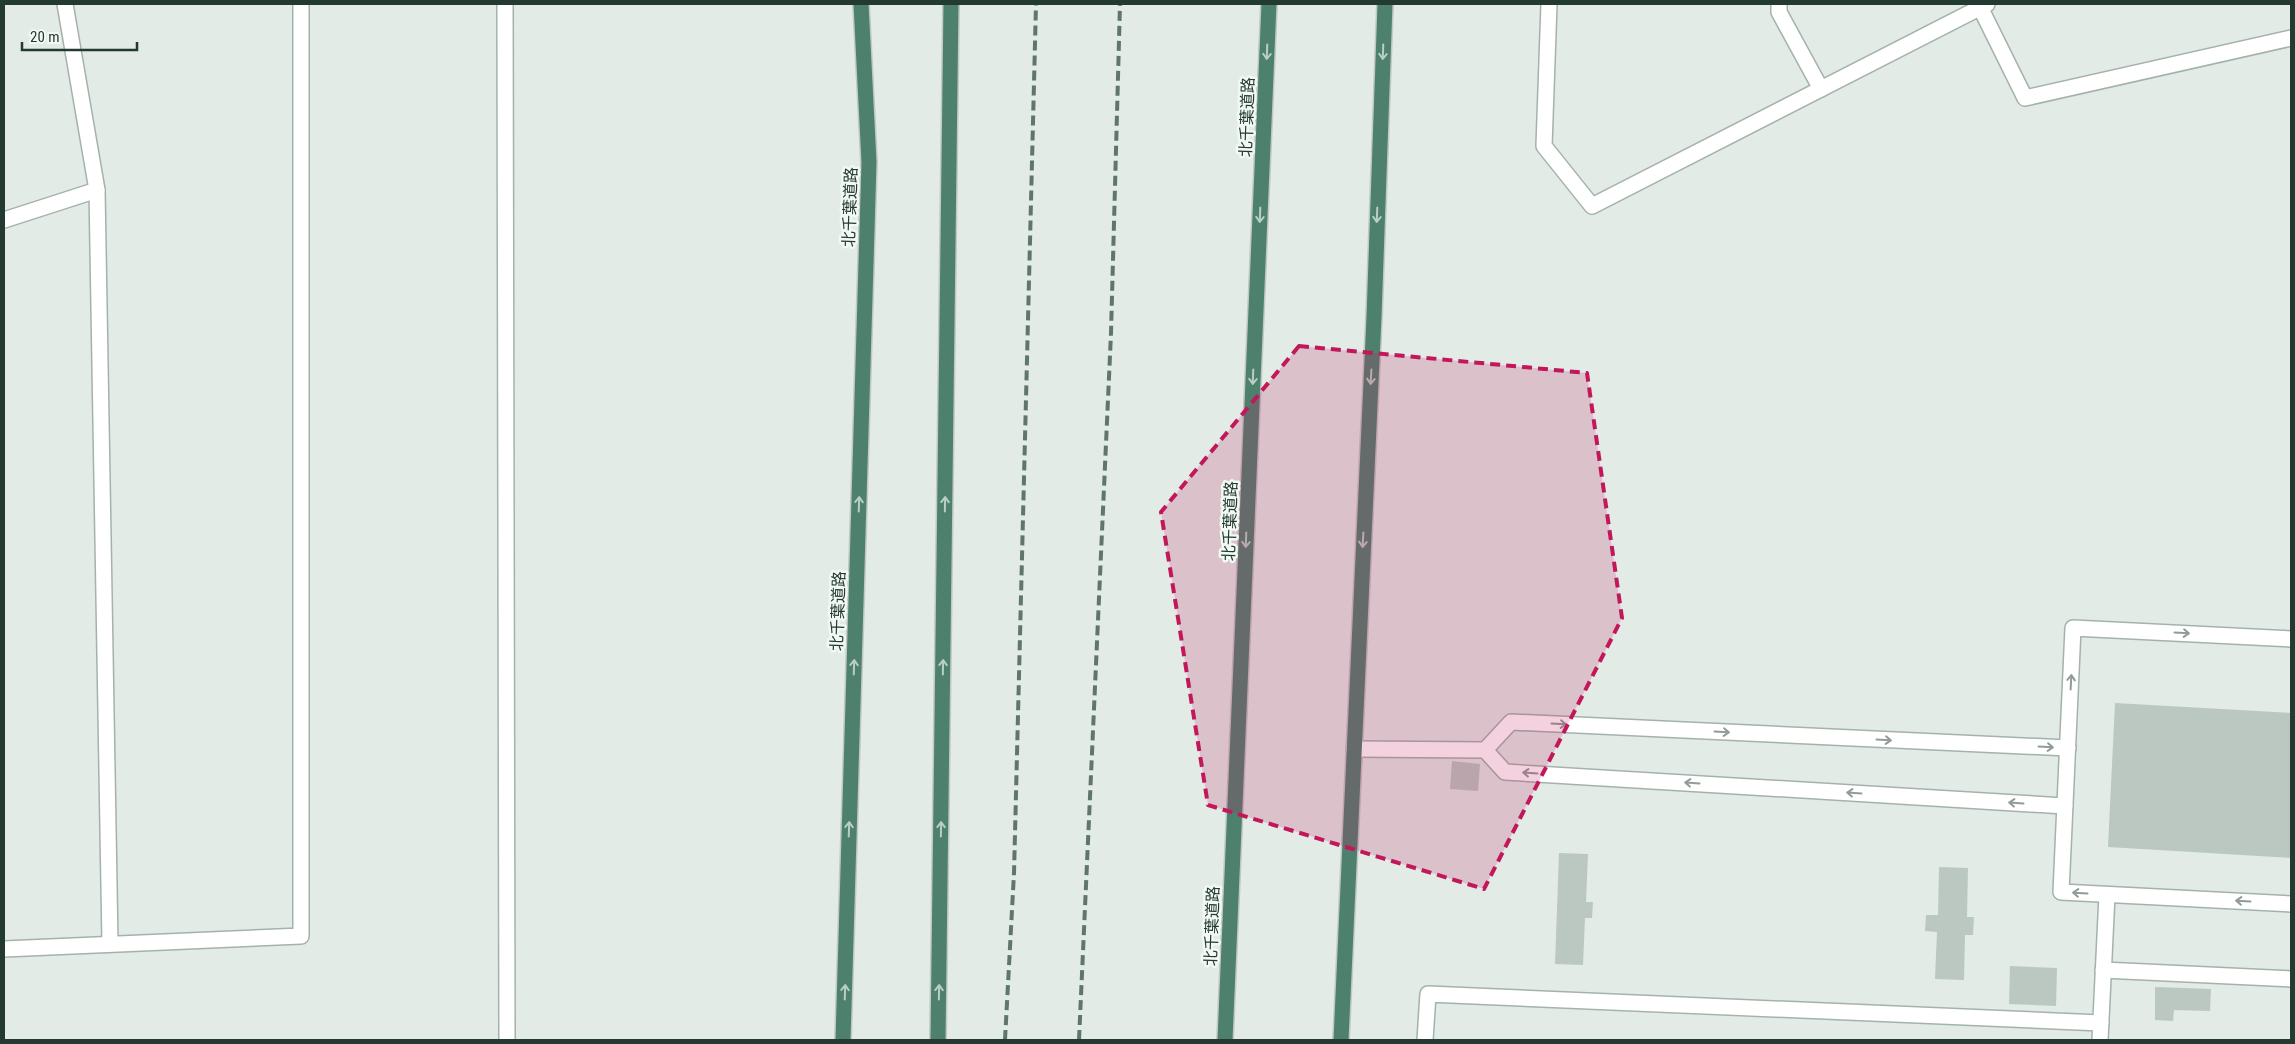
<svg xmlns="http://www.w3.org/2000/svg" width="2295" height="1044" font-family="'Roboto Condensed','Noto Sans JP',sans-serif">
	<style>
		.building { fill: #bac8c1 }
		.lines { fill: none; stroke-linecap: round; stroke-linejoin: round }
		.service-casing { stroke: #a5b2ac; stroke-width: 18 }
		.minor-casing { stroke: #a5b2ac; stroke-width: 18 }
		.trunk-casing { stroke: #c1c8c5; stroke-width: 18 }
		.service { stroke: #fff; stroke-width: 15 }
		.minor { stroke: #fff; stroke-width: 15 }
		.trunk { stroke: #4e806e; stroke-width: 15 }
		.rail { stroke: #5e766c; stroke-width: 4; stroke-dasharray: 10 5; stroke-linecap: butt }
		.oneway { stroke: #b9cec5 }
		.oneway2 { stroke: #919c98 }
		.marked { fill: #c2185b; fill-opacity: 0.2; stroke: #c2185b; stroke-width: 4; stroke-dasharray: 10 6; stroke-linejoin: round }
		.labels { text-anchor: middle; dominant-baseline: central; stroke-width: 5; stroke-linejoin: round; paint-order: stroke }
		.street-label { font-size: 16px; fill: #233a31; stroke: #f2f8f4 }
	</style>
	<rect width="100%" height="100%" fill="#e2ebe6"/>
	<g class="building">
		<path d="M2115 703 2291 713V858L2108 847Z"/>
		<path d="M1452 761 1480 764 1478 791 1450 789Z"/>
		<path d="M1559 853 1588 854 1586 902H1593L1592 918H1585L1583 965 1555 964Z"/>
		<path d="M1939 867 1968 868 1967 917H1974L1973 935H1965L1964 980 1935 979 1937 932 1925 931 1926 915H1938Z"/>
		<path d="M2010 966 2057 968 2056 1006 2009 1004Z"/>
		<path d="M2155 987 2211 989 2210 1011 2174 1010 2173 1021 2155 1020Z"/>
	</g>
	<g class="lines">
		<defs>
			<g id="service">
				<path d="M2291 639 2073 628 2061 892 2291 904"/>
				<path d="M1354 749 1485 750"/>
				<path d="M2065 806 1505 772 1485 750 1511 722 2068 748"/>
				<path d="M2103 970 2291 979"/>
				<path d="M1425 1040 1428 994 2101 1023"/>
				<path d="M2100 1040 2107 895"/>
			</g>
			<g id="minor">
				<path d="M65 4 97 190 110 944"/>
				<path d="M505 4 507 1040"/>
				<path d="M1549 4 1544 146 1592 206 1987 4"/>
				<path d="M1779 4V12L1821 89"/>
				<path d="M1980 7 2025 98 2291 38"/>
				<path d="M4 220 97 190"/>
				<path d="M4 949 301 936V4"/>
			</g>
			<g id="trunk">
				<path d="M843 1040 869 162 861 4"/>
				<path d="M938 1040 951 4"/>
				<path d="M1225 1040 1269 4"/>
				<path d="M1341 1040 1374 317 1385 4"/>
			</g>
		</defs>
		<use href="#service" class="service-casing"/>
		<use href="#minor" class="minor-casing"/>
		<use href="#trunk" class="trunk-casing"/>
		<use href="#service" class="service"/>
		<use href="#minor" class="minor"/>
		<use href="#trunk" class="trunk"/>
		<g class="rail">
			<path d="M1005 1040 1014 873 1036 4"/>
			<path d="M1079 1040 1111 333 1120 4"/>
		</g>
	</g>
	<defs><path id="oneway-shaft" d="M-6 0H5M1.5-3L5.5 0L1.5 3" fill="none" stroke-width="1.6" stroke-linecap="round" stroke-linejoin="round" transform="scale(1.25)"/></defs>
	<g class="oneway">
		<use href="#oneway-shaft" transform="translate(1267 52) rotate(92)"/>
		<use href="#oneway-shaft" transform="translate(1383 52) rotate(92)"/>
		<use href="#oneway-shaft" transform="translate(1260 215) rotate(92)"/>
		<use href="#oneway-shaft" transform="translate(1377 215) rotate(92)"/>
		<use href="#oneway-shaft" transform="translate(1253 377) rotate(92)"/>
		<use href="#oneway-shaft" transform="translate(1371 377) rotate(93)"/>
		<use href="#oneway-shaft" transform="translate(859 504) rotate(-88)"/>
		<use href="#oneway-shaft" transform="translate(945 504) rotate(-89)"/>
		<use href="#oneway-shaft" transform="translate(1246 540) rotate(92)"/>
		<use href="#oneway-shaft" transform="translate(1363 540) rotate(93)"/>
		<use href="#oneway-shaft" transform="translate(854 667) rotate(-88)"/>
		<use href="#oneway-shaft" transform="translate(943 667) rotate(-89)"/>
		<use href="#oneway-shaft" transform="translate(849 829) rotate(-88)"/>
		<use href="#oneway-shaft" transform="translate(941 829) rotate(-89)"/>
		<use href="#oneway-shaft" transform="translate(845 992) rotate(-88)"/>
		<use href="#oneway-shaft" transform="translate(939 992) rotate(-89)"/>
	</g>
	<g class="oneway2">
		<use href="#oneway-shaft" transform="translate(2182 633) rotate(3)"/>
		<use href="#oneway-shaft" transform="translate(2071 682) rotate(-87)"/>
		<use href="#oneway-shaft" transform="translate(1559 724) rotate(3)"/>
		<use href="#oneway-shaft" transform="translate(1722 732) rotate(3)"/>
		<use href="#oneway-shaft" transform="translate(1884 740) rotate(3)"/>
		<use href="#oneway-shaft" transform="translate(2046 747) rotate(3)"/>
		<use href="#oneway-shaft" transform="translate(1530 773) rotate(-176)"/>
		<use href="#oneway-shaft" transform="translate(1692 783) rotate(-176)"/>
		<use href="#oneway-shaft" transform="translate(1854 793) rotate(-176)"/>
		<use href="#oneway-shaft" transform="translate(2016 803) rotate(-176)"/>
		<use href="#oneway-shaft" transform="translate(2080 893) rotate(-177)"/>
		<use href="#oneway-shaft" transform="translate(2243 901) rotate(-177)"/>
	</g>
	<path class="marked" d="M1299 346 1587 373 1622 618 1484 889 1208 805 1161 512Z"/>
	<g class="labels">
		<g class="street-label">
			<text transform="translate(1247 117) rotate(-88)">北千葉道路</text>
			<text transform="translate(850 207) rotate(-88)">北千葉道路</text>
			<text transform="translate(1230 521) rotate(-88)">北千葉道路</text>
			<text transform="translate(838 611) rotate(-88)">北千葉道路</text>
			<text transform="translate(1212 926) rotate(-88)">北千葉道路</text>
		</g>
	</g>
	<rect width="2295" height="1044" fill="none" stroke="#233a31" stroke-width="10"/>
	<path d="M22 42v8h115v-8" fill="none" stroke="#233a31" stroke-width="2.5"/>
	<text x="30" y="42" font-size="15" fill="#233a31" stroke="#f2f8f4" stroke-width="4" paint-order="stroke">20 m</text>
</svg>
